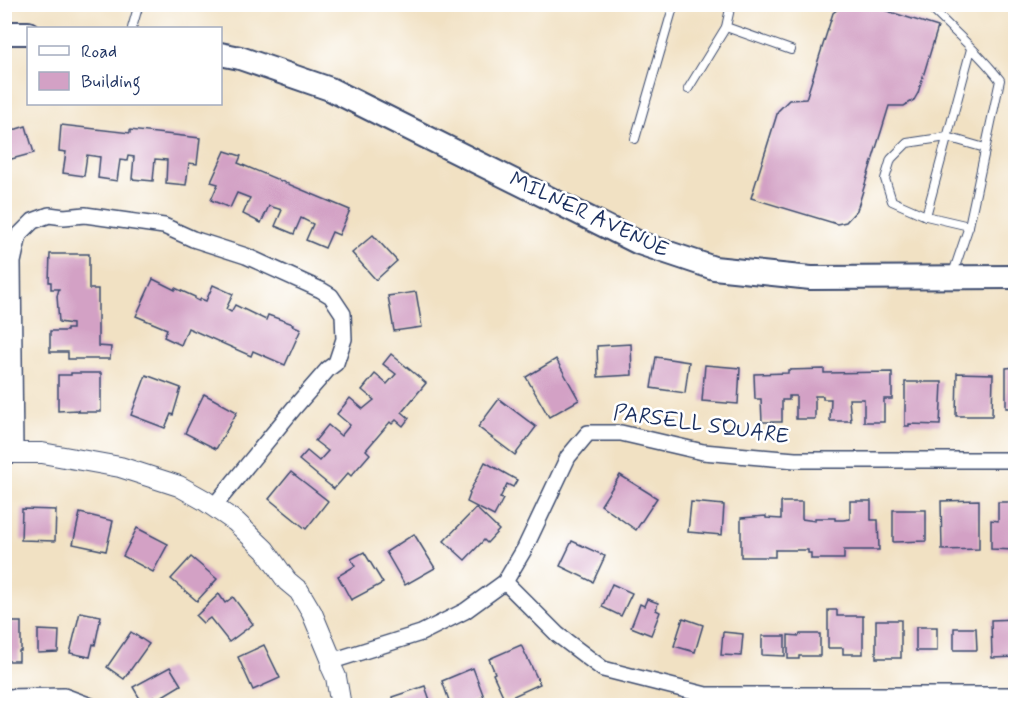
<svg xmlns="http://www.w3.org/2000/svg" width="1020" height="710" font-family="Mynerve,sans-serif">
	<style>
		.building { fill: #d3a1c5 }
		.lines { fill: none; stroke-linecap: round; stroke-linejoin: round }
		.service-casing { stroke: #3b4a6d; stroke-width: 10 }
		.minor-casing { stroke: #3b4a6d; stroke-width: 18 }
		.tertiary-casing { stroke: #3b4a6d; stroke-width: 22 }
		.secondary-casing { stroke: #3b4a6d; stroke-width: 26 }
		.service { stroke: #fff; stroke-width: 8 }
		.minor { stroke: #fff; stroke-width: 15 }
		.tertiary { stroke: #fff; stroke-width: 20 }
		.secondary { stroke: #fff; stroke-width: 22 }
		.labels { text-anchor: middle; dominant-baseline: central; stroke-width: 5; stroke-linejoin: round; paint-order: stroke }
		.street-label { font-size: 22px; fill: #1b2f5e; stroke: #fff }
	</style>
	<rect width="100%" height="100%" fill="#fff"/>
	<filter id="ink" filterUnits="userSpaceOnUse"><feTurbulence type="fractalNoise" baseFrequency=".0167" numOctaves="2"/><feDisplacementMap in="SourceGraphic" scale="12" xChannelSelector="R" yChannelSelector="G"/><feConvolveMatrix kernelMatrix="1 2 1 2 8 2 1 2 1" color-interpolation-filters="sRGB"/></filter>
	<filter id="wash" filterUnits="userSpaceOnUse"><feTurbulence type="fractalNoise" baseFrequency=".008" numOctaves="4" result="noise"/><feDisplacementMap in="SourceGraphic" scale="24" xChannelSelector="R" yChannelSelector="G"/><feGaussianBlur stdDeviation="1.35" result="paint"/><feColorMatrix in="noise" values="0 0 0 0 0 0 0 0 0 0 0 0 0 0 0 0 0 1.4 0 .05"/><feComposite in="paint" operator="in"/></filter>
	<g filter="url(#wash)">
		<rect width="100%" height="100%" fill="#f1e1c3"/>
		<g id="blocks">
			<g class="building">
				<path d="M844 4H865L938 27 918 93 914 100 904 106H889L857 210 846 222 837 224 751 198 778 111 789 100 806 99 833 13Z"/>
				<path d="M61 125 130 133V130L200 138 197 164 189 163 186 185 166 183 167 160 155 159 153 181 132 179 134 157 128 156 127 161 120 160 117 181 98 178 100 157 87 155 84 176 63 173 66 152 59 151Z"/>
				<path d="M26 126 34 153 4 161V133Z"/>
				<path d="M225 151 241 156 238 163 350 210 339 235 332 232 325 248 306 240 313 224 301 218 294 234 275 226 282 210 269 206 261 223 243 214 250 198 237 193 230 208 211 200 218 184 211 182Z"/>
				<path d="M373 235 397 261 376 280 352 253Z"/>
				<path d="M50 254H89V289H98V346L111 347 110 359H68V352H50V331H67V329H72V324L59 322 57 296 59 289H51V282H49Z"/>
				<path d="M153 279 175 290V288L195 297V299L199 301 201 299 206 301 213 285 233 294 226 309 231 312 235 305 266 320 268 315 293 324 292 325 301 329 285 365 253 351 251 356 188 328 181 345 164 337 167 329 136 316Z"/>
				<path d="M416 292 422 327 394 331 388 296Z"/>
				<path d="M631 344 632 375 598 377 597 346Z"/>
				<path d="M391 354 426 383 402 412 409 418 403 426 396 420 392 424 390 422 366 450 370 454 351 476 348 473 334 489 299 460 307 451 319 461 328 451 315 441 328 425 341 436 350 425 337 414 350 398 363 409 374 400 362 390 375 374 387 384 396 374 383 364Z"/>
				<path d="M656 357 689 362 685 393 651 388Z"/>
				<path d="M556 359 579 400 549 417 526 377Z"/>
				<path d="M705 365 740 368 738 404 702 401Z"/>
				<path d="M1016 367V408H1006V368Z"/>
				<path d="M824 369V373L892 372V399H884V422H864V399H849L851 421H830L831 399H823V396H815V419H796V396H789V400H782V422H762L761 399H755L754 374 788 373V370Z"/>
				<path d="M71 373H101V412H78V410L58 411V375H71Z"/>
				<path d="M957 373 993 374 992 416H956Z"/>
				<path d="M146 375 181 388 173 415 171 414 165 428 131 415Z"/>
				<path d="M905 382H942L940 425 909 424V426H905Z"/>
				<path d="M204 394 237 412 216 449 185 433Z"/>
				<path d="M499 399 536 427 515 455 478 427Z"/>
				<path d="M485 462 517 480 513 487 507 484 500 498 503 499 494 516 467 502 470 494 469 493Z"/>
				<path d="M291 472 328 501 306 529 269 499Z"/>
				<path d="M620 475 657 498 636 530 601 505Z"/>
				<path d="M979 500V549L942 550 941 501Z"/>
				<path d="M850 501H871V520H878L879 550H844V559H811V553H808V550H775V557H741V518L766 516V518L781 519V502H802V519L815 521V518H835V520H843L850 519Z"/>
				<path d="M691 502 724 505 722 535 688 532Z"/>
				<path d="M998 502H1016V550L991 549V520L998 521Z"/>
				<path d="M476 508 499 530 487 543 484 540 465 560 444 541Z"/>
				<path d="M22 509 56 510 55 541 21 540Z"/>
				<path d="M893 510H926V541L893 542Z"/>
				<path d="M80 513 113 521 106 551 73 544Z"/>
				<path d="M137 528 168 544 153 572 123 556Z"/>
				<path d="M414 534 435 568 405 585 386 552Z"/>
				<path d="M572 541 605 556 593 582 560 566Z"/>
				<path d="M364 552 383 583 351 600 338 576 355 566 351 559Z"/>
				<path d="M191 557 217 579 197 601 171 579Z"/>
				<path d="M612 584 632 593 621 616 602 607Z"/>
				<path d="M219 594 225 603 233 597 253 624 229 642 210 618 203 623 196 616Z"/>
				<path d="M647 599 658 603 656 610 660 612 651 635 631 627 640 604 644 606Z"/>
				<path d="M828 610H837V616H863V654H843V648H828Z"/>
				<path d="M80 612 101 616 95 645 93 644 90 657 70 653Z"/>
				<path d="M683 618 703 625 695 652 674 646Z"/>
				<path d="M1016 619V657L992 658 991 620Z"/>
				<rect x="876" y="620" width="25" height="38"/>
				<path d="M4 622H21V651H19V661H4Z"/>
				<rect x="916" y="627" width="21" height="24"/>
				<path d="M954 628H976L977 650H954Z"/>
				<path d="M38 630 59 631 58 652 38 653Z"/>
				<path d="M131 632 149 644 124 679 107 667Z"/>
				<path d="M723 632 743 634 741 656 721 655Z"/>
				<path d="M800 634H820V656H799V659H788V635L799 636Z"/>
				<path d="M762 636H785V656L762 655Z"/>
				<path d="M264 645 280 678 253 690 238 657Z"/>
				<path d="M521 645 540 684 505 700 493 674 495 673 489 659Z"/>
				<path d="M170 667 181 685 156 700 154 697 143 704 133 687Z"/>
				<path d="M473 668 484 697 462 706H451L442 681Z"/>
				<path d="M425 686 431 703H434L435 706H395L392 697Z"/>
			</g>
		</g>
	</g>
	<g filter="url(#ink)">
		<use href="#blocks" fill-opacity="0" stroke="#3b4a6d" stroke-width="1.5"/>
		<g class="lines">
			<defs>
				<g id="service">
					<path d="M927 4C951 29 979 52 1000 80L969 226 952 276"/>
					<path d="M726 27 791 50"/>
					<path d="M132 28 139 4"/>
					<path d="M688 89 726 27 731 4"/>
					<path d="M635 139 674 4"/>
					<path d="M926 216 971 49"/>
					<path d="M969 226 926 216 892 201 885 179 891 159 907 143 947 137 985 148"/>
				</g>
				<g id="minor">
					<path d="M15 453 13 262 19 235 33 221 49 215 64 217 85 215 164 226 193 239 246 256 321 290 331 296 343 314 344 339 336 363 328 369 294 408 214 506"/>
					<path d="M505 582 558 635 603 669 706 695H1016"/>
					<path d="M332 661 421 633 465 611 505 582 525 548 568 457 588 433H621L703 452 795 460H1016"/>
					<path d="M4 697 64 696 91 706"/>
				</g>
				<path id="tertiary" d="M4 453H42L120 467 179 486 204 500 236 522 265 550 287 581 299 591 312 613 332 661 331 666 336 677 341 706"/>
				<g id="secondary">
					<path d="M4 33H28"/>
					<path d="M220 54 240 58 330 89 639 243 714 268 811 278 1016 277"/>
				</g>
			</defs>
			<use href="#service" class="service-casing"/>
			<use href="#minor" class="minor-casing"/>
			<use href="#tertiary" class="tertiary-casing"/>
			<use href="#secondary" class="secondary-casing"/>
			<use href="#service" class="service"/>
			<use href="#minor" class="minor"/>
			<use href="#tertiary" class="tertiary"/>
			<use href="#secondary" class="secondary"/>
		</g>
	</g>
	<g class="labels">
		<g class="street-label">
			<text transform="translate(589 215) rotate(25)">MILNER AVENUE</text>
			<text transform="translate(701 425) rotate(8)">PARSELL SQUARE</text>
		</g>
	</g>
	<rect width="1020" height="710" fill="none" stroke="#fff" stroke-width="24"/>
	<rect x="27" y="27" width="195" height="78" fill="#ffffff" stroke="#a4acbf" stroke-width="1.5"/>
	<rect x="39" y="46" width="30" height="9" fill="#ffffff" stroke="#a4acbf" stroke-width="1.5"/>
	<text x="81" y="57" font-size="18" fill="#1b2f5e">Road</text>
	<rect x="39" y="72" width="30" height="18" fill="#d3a1c5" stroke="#a4acbf" stroke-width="1.5"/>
	<text x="81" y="87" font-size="18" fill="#1b2f5e">Building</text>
</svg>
